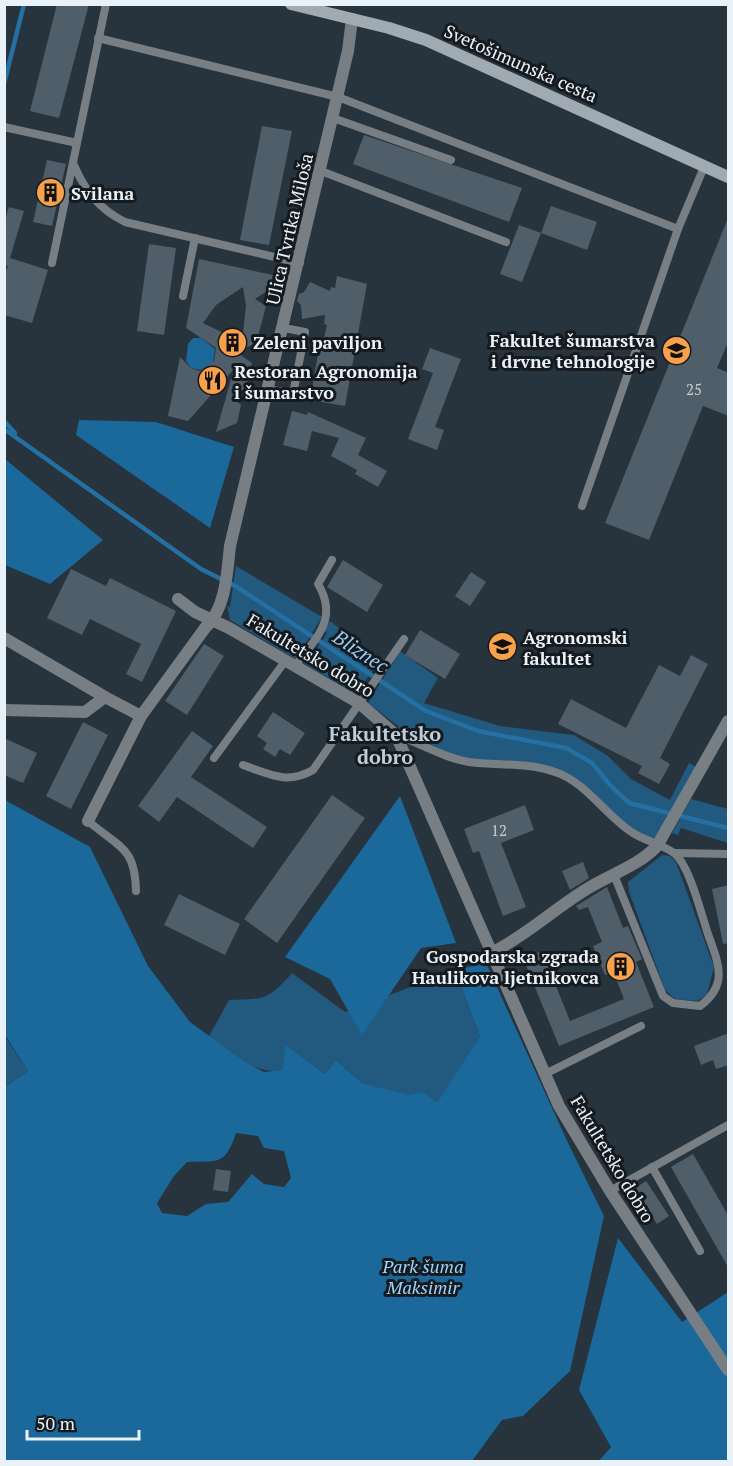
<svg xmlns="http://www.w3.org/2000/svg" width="733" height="1466" font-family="'PT Serif',serif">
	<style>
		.green { fill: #21597f }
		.forest { fill: #1a699a; fill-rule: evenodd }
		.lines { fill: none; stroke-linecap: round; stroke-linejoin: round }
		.stream { stroke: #2470a2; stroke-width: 4.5 }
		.building { fill: #505e69; fill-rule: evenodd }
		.lane { stroke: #787f84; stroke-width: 8 }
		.street { stroke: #787f84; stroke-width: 12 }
		.secondary { stroke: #a0aab3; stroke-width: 12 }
		.labels { text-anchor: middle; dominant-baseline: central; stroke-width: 6; stroke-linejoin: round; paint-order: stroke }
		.number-label { font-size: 15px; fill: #c4cdd5 }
		.street-label { font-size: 18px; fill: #eaf2f9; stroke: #151a1f }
		.poi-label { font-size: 18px; font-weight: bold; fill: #eaf2f9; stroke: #151a1f; text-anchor: start }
		.park-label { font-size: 18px; font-style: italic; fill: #9dd4ff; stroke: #151a1f }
		.water-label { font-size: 20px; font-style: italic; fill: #97cef8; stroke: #151a1f }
		.neighbourhood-label { font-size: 20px; font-weight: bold; fill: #bdcdda; stroke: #151a1f }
	</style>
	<rect width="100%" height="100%" fill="#27333d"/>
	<g class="green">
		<path d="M236 566 322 617 296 659 230 620 227 606 230 607Z"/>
		<path d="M330 621 382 662H379L360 688 363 690 358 695 303 663 311 649 315 651 327 633 324 630Z"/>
		<path d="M400 651 438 678 424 703 500 726 574 735 608 756 631 779 670 800 689 763 697 767 655 840 630 827 573 777 464 758 430 746 401 732 398 726 368 703Z"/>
		<path d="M691 799 728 809V843L681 828 678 835 672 833Z"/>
		<path d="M662 855 670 856 676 862 714 967 707 994 698 1001 675 999 665 990 629 892 628 882Z"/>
		<path d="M455 970 480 1036 437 1104 362 1083 336 1060 325 1074 287 1046 282 1071C250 1073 233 1054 209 1036L229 1000C265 999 268 1000 292 973L345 1012Z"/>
		<path d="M4 1035 28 1071 5 1087H4Z"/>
	</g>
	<g class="forest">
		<path d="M193 338H201L215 349 213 362 201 370 191 368 186 361 188 344Z"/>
		<path d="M79 420 156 422 234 447 210 528 76 435Z"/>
		<path d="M5 459 103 540 50 584 5 565Z"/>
		<path d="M400 796 456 943 421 948 362 1035 330 979 285 957Z"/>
		<path d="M5 800 90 847 148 966 190 1022 245 1062 264 1072 282 1070 286 1045 325 1074 336 1060 362 1083 409 1095 423 1092 437 1103 480 1036 455 970 486 963 568 1143 604 1216 570 1371 523 1416 502 1420 472 1461H5V1087L28 1071 5 1035ZM236 1133 258 1136 264 1148 284 1151 291 1178 284 1187 264 1184 252 1174 228 1202 206 1204 187 1216 162 1213 157 1203 174 1176 187 1162C218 1161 225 1166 236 1133Z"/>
		<path d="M618 1238 682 1322 728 1292V1461H599L611 1447 579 1390Z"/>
	</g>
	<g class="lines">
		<g class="stream">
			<path d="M4 84 24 4"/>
			<path d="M4 421 15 433"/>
			<path d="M4 429 201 569 237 587 426 711 478 731 566 748 592 763 611 786 629 803 728 828"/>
		</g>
	</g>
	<g class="building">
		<path d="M57 4H89L59 118 30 111Z"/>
		<path d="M262 126 292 131 269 245 240 240Z"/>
		<path d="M364 135 522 188 509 222 353 164Z"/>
		<path d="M47 160 66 164 52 226 33 222Z"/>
		<path d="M551 206 597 222 587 250 541 233Z"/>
		<path d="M9 207 24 211 10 258 48 270 32 323 4 315V276L8 266 4 265V223Z"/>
		<path d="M728 218 729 340 717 368 729 373V416L703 406 649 540 605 523Z"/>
		<path d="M519 225 541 233 522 282 500 274Z"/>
		<path d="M149 244 176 248 164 335 137 331Z"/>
		<path d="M199 259 273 275 270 289 255 299 266 306 256 344 235 351 252 363 246 388 232 397 241 405 237 423 216 432 234 369 188 421 168 416 180 357 191 368 200 371 214 361 216 348 186 328ZM243 287 246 306 242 342 203 323 216 305Z"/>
		<path d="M337 276 367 284 345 406 310 400 318 354 320 355 327 325 324 324 325 315 302 319 301 305 297 301 299 294 304 292 310 282 330 291 331 287 335 288Z"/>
		<path d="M430 348 461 359 435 427 444 430 437 450 408 439 433 373 422 369Z"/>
		<path d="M292 411 307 415 308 412 366 438 358 455 387 471 378 487 355 474 357 470 331 456 339 438 312 431 307 451 283 445Z"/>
		<path d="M343 560 383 585 367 612 327 587Z"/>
		<path d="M71 569 106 586 110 578 176 611 142 682 126 674 141 644 90 619 82 635 47 618Z"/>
		<path d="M471 572 486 582 470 606 455 596Z"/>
		<path d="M420 630 460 654 445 679 405 655Z"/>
		<path d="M204 644 224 656 187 715 165 701Z"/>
		<path d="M691 655 708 664 660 758 670 764 659 784 638 773 642 766 558 724 571 699 626 728 659 665 680 676Z"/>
		<path d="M273 712 305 733 290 755 280 749 275 757 263 749 267 743 257 736Z"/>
		<path d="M83 722 108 735 71 809 46 796Z"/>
		<path d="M192 731 213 746 191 777 267 827 253 848 177 797 159 822 138 806Z"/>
		<path d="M4 738 37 753 23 783 4 775Z"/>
		<path d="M332 795 365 818 277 943 244 919Z"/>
		<path d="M525 805 534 830 501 843 526 907 503 916 479 851 473 853 464 829Z"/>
		<path d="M583 862 589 878 570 890 562 871Z"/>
		<path d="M729 885V943L723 944 712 889Z"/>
		<path d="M607 887 623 928 628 926 642 959 636 962 654 1007 559 1046 523 958 542 951 570 1021 624 999 613 971 605 975 593 946 602 942 588 907 579 910 576 906Z"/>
		<path d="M179 894 240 924 225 955 164 925Z"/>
		<path d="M729 1033V1065L716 1069 713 1060 701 1065 694 1046Z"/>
		<path d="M693 1154 729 1217V1269L671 1167Z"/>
		<path d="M216 1169 231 1171 228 1192 213 1190Z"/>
		<path d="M646 1181 669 1216 657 1224 634 1189Z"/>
	</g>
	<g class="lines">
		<g class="lane">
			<path d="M98 38 338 97 678 229"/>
			<path d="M333 118 451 160"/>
			<path d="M4 127 77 143"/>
			<path d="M74 165C85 191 99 209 125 222L300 263"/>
			<path d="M321 171 506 242"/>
			<path d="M52 263 106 4"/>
			<path d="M183 296 195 238"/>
			<path d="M268 389 293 394 305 332 284 328"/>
			<path d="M582 506 678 229 704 167"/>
			<path d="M295 666C316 638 339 619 318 584L332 560"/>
			<path d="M396 735C420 743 444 758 469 762 497 766 528 762 555 772 586 782 606 816 633 833 646 841 663 845 674 853 690 865 702 918 709 937 719 965 728 985 700 1006L673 1003 663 996 614 875"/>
			<path d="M214 758 286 660"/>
			<path d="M243 765C269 774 287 785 313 770L404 639"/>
			<path d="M88 821C120 848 135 847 136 891"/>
			<path d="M675 853 728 854"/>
			<path d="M545 1074 641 1026"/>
			<path d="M652 1167 700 1251"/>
			<path d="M610 1191 728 1125"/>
		</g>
		<g class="street">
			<path d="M178 599 195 612 229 628 359 703 396 735 559 1106 610 1191 728 1370"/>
			<path d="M4 638 105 697"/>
			<path d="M4 710 85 712 105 697 141 716"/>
			<path d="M88 821 141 716 205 628C226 609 227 573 230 546L348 51 352 19"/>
			<path d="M493 952C525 936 552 911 582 892 607 875 636 868 657 846L728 721"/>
		</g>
		<path class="secondary" d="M291 4 389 28 426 40 728 177"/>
	</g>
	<defs>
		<symbol id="building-disc" viewBox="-11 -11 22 22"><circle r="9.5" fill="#f8a14a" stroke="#151a1f"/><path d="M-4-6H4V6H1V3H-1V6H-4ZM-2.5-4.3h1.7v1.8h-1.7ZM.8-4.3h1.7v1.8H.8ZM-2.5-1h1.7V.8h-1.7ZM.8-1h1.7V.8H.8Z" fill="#111"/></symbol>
		<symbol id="university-disc" viewBox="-11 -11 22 22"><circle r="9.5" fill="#f8a14a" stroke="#151a1f"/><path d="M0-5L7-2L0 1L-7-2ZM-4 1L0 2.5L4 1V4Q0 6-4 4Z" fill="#111"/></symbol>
		<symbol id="restaurant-disc" viewBox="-11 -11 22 22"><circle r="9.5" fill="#f8a14a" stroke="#151a1f"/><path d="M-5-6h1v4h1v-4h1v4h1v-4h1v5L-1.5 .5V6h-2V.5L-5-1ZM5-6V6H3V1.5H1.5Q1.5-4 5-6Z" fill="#111"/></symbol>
	</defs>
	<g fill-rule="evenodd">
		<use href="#building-disc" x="34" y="176" width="33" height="33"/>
		<use href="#building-disc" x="216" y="326" width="33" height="33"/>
		<use href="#university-disc" x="660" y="334" width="33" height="33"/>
		<use href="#restaurant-disc" x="196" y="364" width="33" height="33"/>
		<use href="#university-disc" x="486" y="630" width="33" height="33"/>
		<use href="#building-disc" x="604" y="950" width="33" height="33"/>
	</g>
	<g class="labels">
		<g class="number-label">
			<text x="694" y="389">25</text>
			<text x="499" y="830">12</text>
		</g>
		<g class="street-label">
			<text transform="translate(521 63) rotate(24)">Svetošimunska cesta</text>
			<text transform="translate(289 229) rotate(-77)">Ulica Tvrtka Miloša</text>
			<text transform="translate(311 655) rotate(31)">Fakultetsko dobro</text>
			<text transform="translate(613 1159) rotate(59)">Fakultetsko dobro</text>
		</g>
		<g class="poi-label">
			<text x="71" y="193">Svilana</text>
			<text x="655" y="340" text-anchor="end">Fakultet šumarstva<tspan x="655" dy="21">i drvne tehnologije</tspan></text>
			<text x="253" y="342">Zeleni paviljon</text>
			<text x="234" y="371">Restoran Agronomija<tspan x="234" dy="21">i šumarstvo</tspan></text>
			<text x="523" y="637">Agronomski<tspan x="523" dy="21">fakultet</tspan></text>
			<text x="599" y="956" text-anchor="end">Gospodarska zgrada<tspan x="599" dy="21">Haulikova ljetnikovca</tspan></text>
		</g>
		<g class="park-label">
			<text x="423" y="1266">Park šuma<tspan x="423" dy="21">Maksimir</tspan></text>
		</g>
		<g class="water-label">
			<text transform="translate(361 651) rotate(33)">Bliznec</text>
		</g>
		<g class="neighbourhood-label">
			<text x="385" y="733">Fakultetsko<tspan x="385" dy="23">dobro</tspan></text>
		</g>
	</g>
	<rect width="733" height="1466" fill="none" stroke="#eaf2f9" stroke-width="12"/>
	<path d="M27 1430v9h112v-9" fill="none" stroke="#eaf2f9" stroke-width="3"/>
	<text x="36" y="1430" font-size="18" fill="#eaf2f9" stroke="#151a1f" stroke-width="4.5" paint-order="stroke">50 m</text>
</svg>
